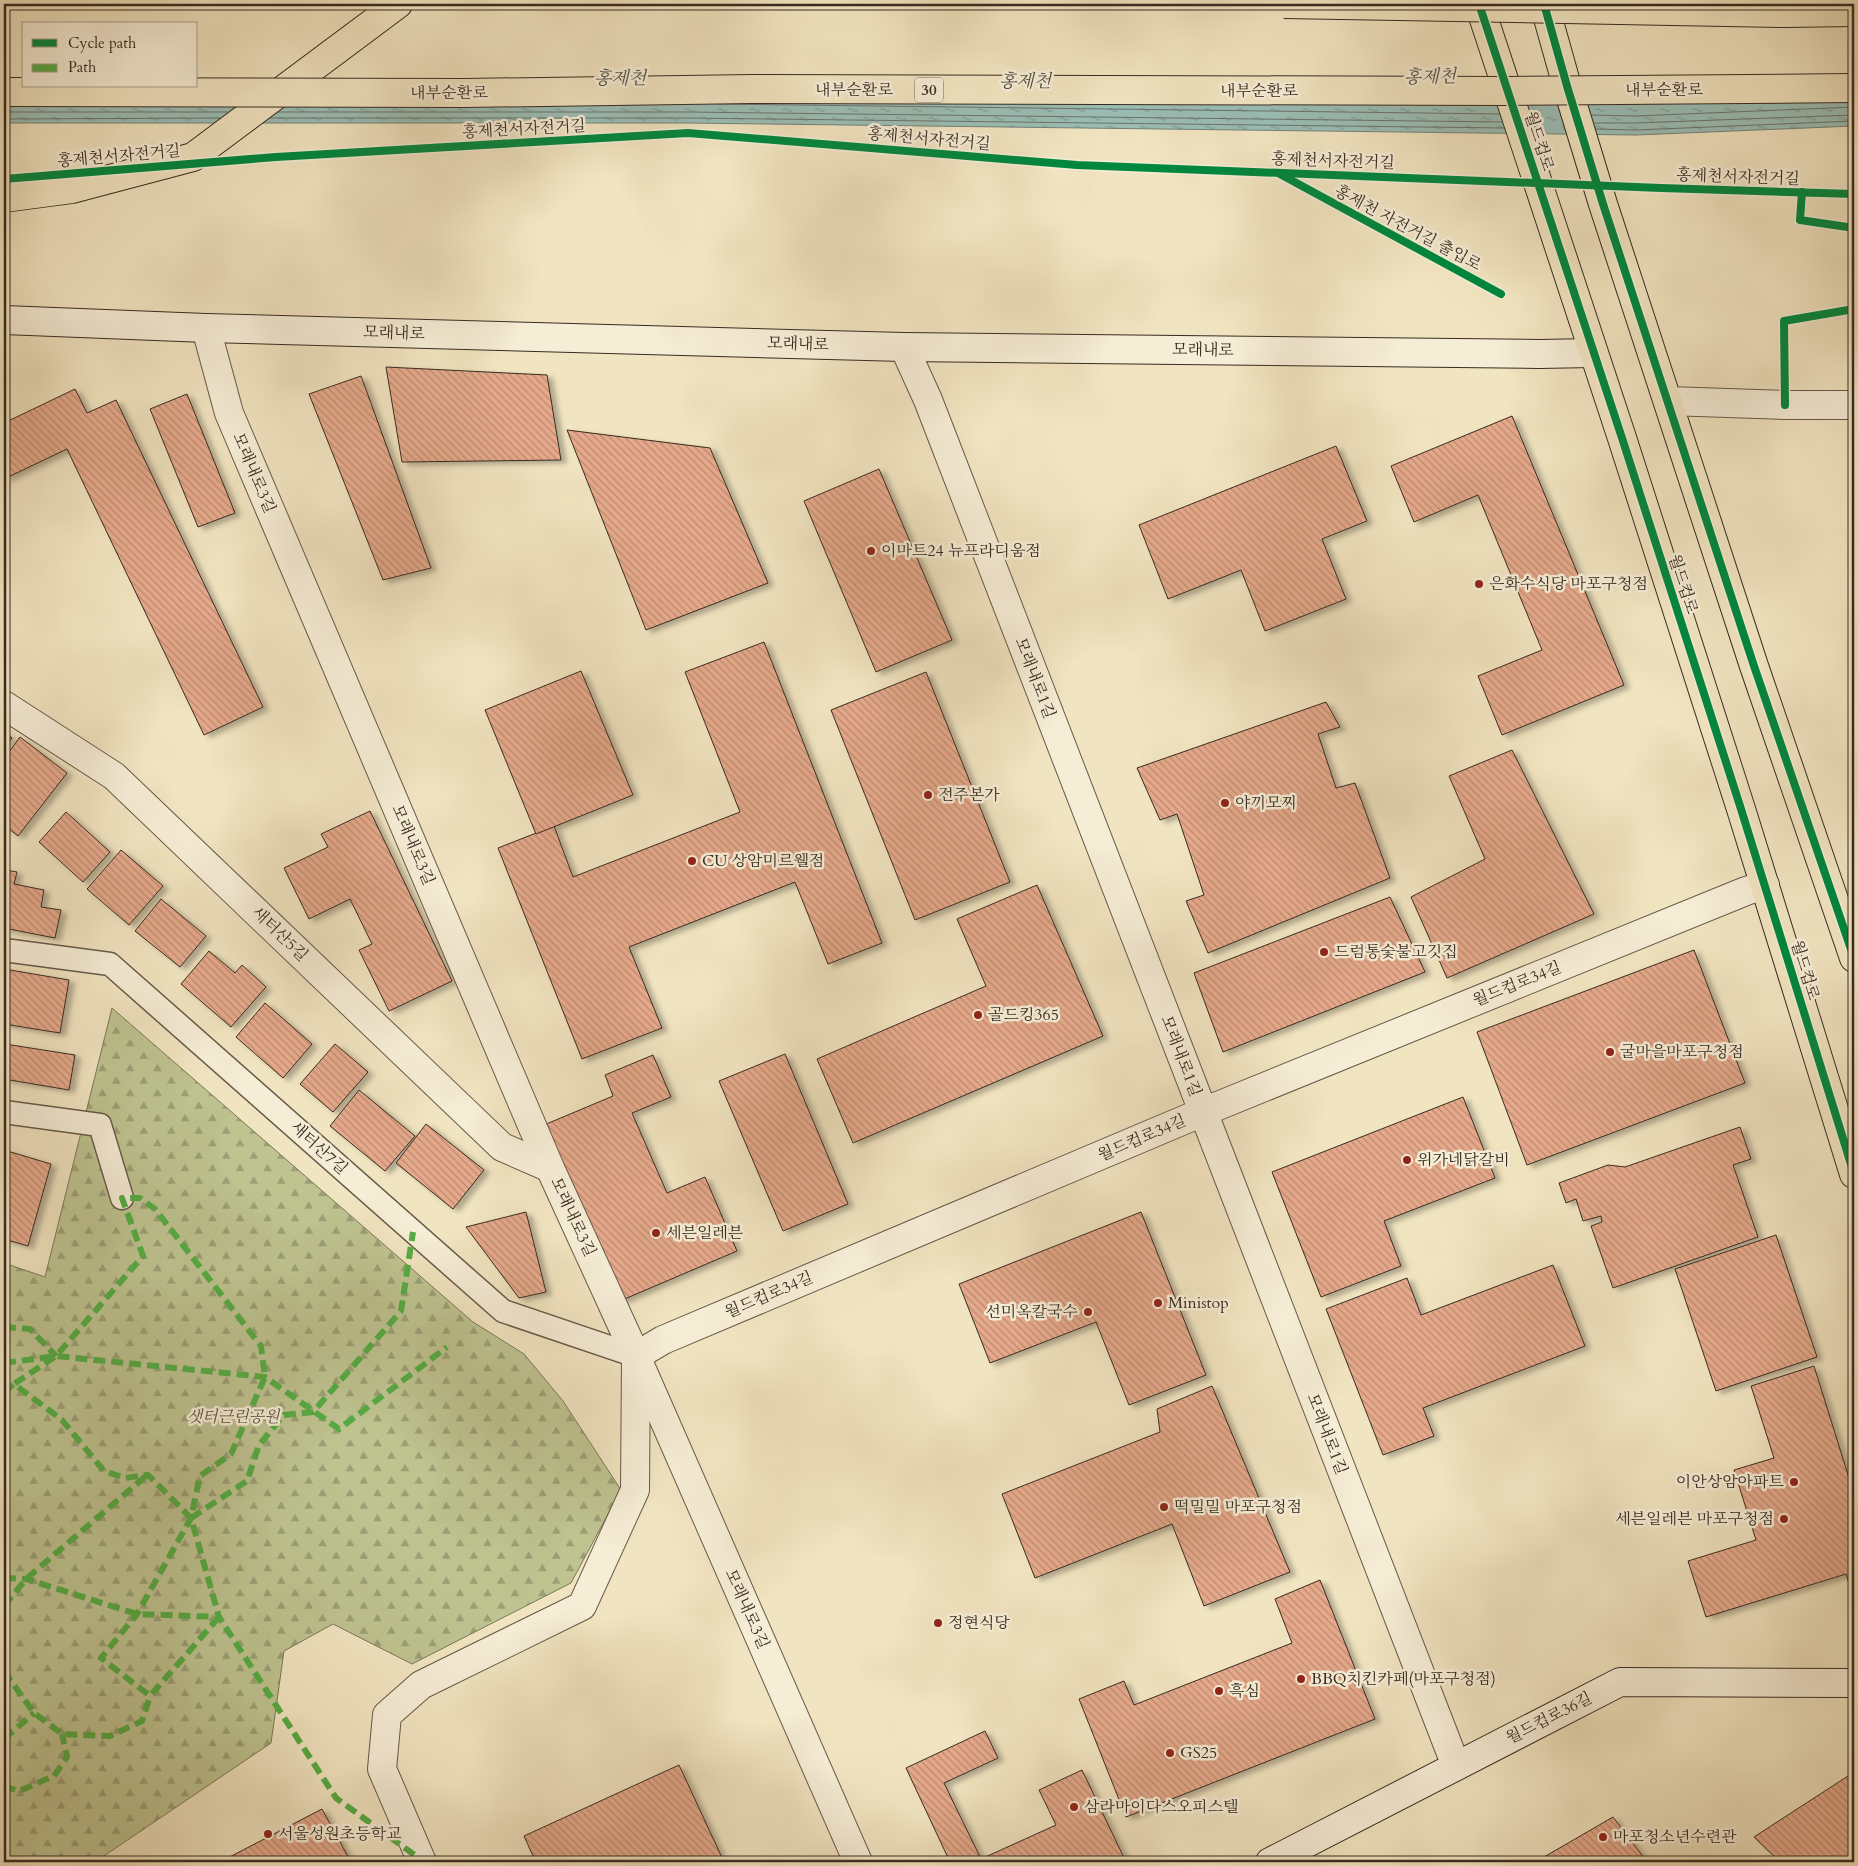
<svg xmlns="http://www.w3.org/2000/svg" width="1858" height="1866" font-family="Cardo,'Noto Serif KR',serif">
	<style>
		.forest { fill: url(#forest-firs); stroke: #7b7758 }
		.water { fill: url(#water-ripples); stroke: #73837a; fill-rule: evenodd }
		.pier { fill: #f1e4c0; fill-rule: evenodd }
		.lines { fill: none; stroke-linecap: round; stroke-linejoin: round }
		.shore { stroke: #6a746c; stroke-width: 1 }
		.building { fill: url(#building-back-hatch); stroke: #382b21; filter: url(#shadow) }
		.service-casing { stroke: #665949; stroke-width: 25 }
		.minor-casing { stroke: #665949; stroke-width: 30 }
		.secondary-casing { stroke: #382b21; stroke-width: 30 }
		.primary-casing { stroke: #382b21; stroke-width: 30 }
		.trunk-casing { stroke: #382b21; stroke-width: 30 }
		.service { stroke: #f6edd6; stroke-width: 22 }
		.minor { stroke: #f6edd6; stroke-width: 28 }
		.secondary { stroke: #f6edd6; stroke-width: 28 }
		.primary { stroke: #f1e4c0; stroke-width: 28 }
		.trunk { stroke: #f1e4c0; stroke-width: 28 }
		.trunk-bridge-casing { stroke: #382b21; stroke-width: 30; stroke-linecap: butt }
		.trunk-bridge { stroke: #f1e4c0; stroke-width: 28 }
		.quiet { stroke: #55ab43; stroke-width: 6; stroke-dasharray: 12 6; stroke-linecap: butt }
		.cycleway-casing { stroke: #f6edd6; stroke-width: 11 }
		.cycleway { stroke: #00873e; stroke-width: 8 }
		.poi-dot { fill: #8f2418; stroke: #f6edd6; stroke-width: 2 }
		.labels { text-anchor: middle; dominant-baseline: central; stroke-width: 5; stroke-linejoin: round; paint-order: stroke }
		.shield { fill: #f6edd6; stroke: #716557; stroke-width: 1 }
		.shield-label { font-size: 15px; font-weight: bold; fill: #382b21 }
		.street-label { font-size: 16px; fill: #382b21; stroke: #f6edd6 }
		.poi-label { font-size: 16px; fill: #382b21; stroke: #f6edd6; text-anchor: start }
		.park-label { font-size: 16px; font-style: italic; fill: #5a513d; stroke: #f6edd6 }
		.water-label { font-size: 18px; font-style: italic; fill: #515046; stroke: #f6edd6 }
	</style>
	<defs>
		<pattern id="forest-firs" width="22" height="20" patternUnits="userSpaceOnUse" patternTransform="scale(1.25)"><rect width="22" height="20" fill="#bec390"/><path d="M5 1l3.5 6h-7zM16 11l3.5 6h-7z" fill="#9b9f75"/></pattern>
		<pattern id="water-ripples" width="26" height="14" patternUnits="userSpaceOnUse" patternTransform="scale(1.25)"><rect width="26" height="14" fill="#9bbeb6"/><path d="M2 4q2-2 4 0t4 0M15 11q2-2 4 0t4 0" fill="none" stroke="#7f9b94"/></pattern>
		<pattern id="building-back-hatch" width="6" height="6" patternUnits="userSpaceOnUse" patternTransform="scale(1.25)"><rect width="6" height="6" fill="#e6a98b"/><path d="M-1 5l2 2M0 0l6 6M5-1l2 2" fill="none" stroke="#bb8a71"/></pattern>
		<filter id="shadow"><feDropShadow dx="5.5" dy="3" stdDeviation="2.5" flood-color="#0004"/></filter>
	</defs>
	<rect width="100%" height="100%" fill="#f1e4c0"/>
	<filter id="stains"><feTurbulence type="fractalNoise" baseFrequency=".004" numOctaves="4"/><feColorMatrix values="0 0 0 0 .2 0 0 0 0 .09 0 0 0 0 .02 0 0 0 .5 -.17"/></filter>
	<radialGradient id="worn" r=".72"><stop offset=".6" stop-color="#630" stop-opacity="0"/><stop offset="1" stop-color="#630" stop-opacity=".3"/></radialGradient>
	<path class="forest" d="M112 1008 473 1322 524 1354 563 1401 621 1490 571 1583 412 1664 333 1624 284 1651 271 1743 95 1862H4V1263L45 1277Z"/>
	<path class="water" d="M4 4H1854V126L1636 135 687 123H4ZM24 24H196V86H24Z"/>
	<path class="pier" d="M4 4H1854V102L332 101 4 103ZM24 24H196V86H24Z"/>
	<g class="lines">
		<g class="shore">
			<path d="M717 104 1500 114"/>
			<path d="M4 112H228"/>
			<path d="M278 112H688L1502 122"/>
			<path d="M1592 115 1636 116 1854 107"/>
			<path d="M270 118H687L1504 128"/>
			<path d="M4 119 220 118"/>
			<path d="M1594 123H1636L1854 115"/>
			<path d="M1596 129 1636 130 1854 121"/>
		</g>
	</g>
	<g class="building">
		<path d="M386 367 547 375 561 460 402 462Z"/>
		<path d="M361 376 431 568 383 580 309 394Z"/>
		<path d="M75 389 87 413 116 400 263 707 204 735 67 449 4 479V423Z"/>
		<path d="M187 394 235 513 198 527 150 409Z"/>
		<path d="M1512 416 1624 685 1502 735 1478 676 1542 650 1478 495 1414 522 1391 466Z"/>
		<path d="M567 430 710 448 768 583 646 630Z"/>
		<path d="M1336 446 1367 521 1322 539 1346 599 1265 631 1241 570 1168 599 1139 525Z"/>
		<path d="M879 469 952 640 876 672 804 501Z"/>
		<path d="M764 642 882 943 828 964 795 882 629 947 662 1028 582 1059 498 848 554 826 573 877 740 812 685 672Z"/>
		<path d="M581 671 633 795 536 834 485 710Z"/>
		<path d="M926 672 1010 882 915 920 831 710Z"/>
		<path d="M1326 702 1340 727 1318 734 1336 788 1355 783 1390 878 1208 953 1186 901 1204 895 1177 814 1160 820 1137 768Z"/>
		<path d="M4 732 12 738 4 749Z"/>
		<path d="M20 737 67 773 18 836 4 825V759Z"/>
		<path d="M1512 750 1594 914 1447 978 1411 897 1485 859 1449 776Z"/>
		<path d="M370 811 452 981 389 1011 359 950 372 944 350 899 309 919 284 868 328 847 321 834Z"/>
		<path d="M66 812 110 852 83 882 39 842Z"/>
		<path d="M121 850 163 886 129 925 87 889Z"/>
		<path d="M6 870 17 872 14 884 44 890 41 907 61 910 55 938 4 928V880Z"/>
		<path d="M1037 885 1103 1036 853 1143 817 1059 986 986 957 919Z"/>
		<path d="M1390 897 1425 972 1223 1052 1194 973Z"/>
		<path d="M161 899 206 936 180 967 135 931Z"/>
		<path d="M1694 950 1745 1083 1527 1165 1477 1032Z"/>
		<path d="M209 951 235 973 242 965 266 987 231 1027 181 984Z"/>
		<path d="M4 969 69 980 60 1033 4 1024Z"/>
		<path d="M265 1003 312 1044 283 1078 236 1037Z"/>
		<path d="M5 1044 75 1055 69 1090 4 1079Z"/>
		<path d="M335 1044 368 1072 333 1112 300 1084Z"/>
		<path d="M785 1054 848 1204 783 1231 719 1081Z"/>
		<path d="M653 1055 671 1097 632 1113 667 1193 705 1177 737 1251 620 1301 544 1125 613 1096 605 1075Z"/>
		<path d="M359 1090 415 1136 385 1171 330 1126Z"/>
		<path d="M1463 1097 1495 1178 1384 1221 1401 1266 1321 1297 1272 1172Z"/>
		<path d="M426 1124 484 1170 453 1209 396 1163Z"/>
		<path d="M1740 1127 1751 1159 1733 1165 1758 1237 1613 1288 1591 1226 1602 1222 1601 1216 1583 1221 1576 1199 1566 1203 1559 1183 1608 1165 1625 1167Z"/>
		<path d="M4 1150 51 1164 28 1246 4 1239Z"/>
		<path d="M526 1212 546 1292 519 1298 466 1227Z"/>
		<path d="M1141 1212 1206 1375 1129 1405 1096 1322 990 1363 959 1284Z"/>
		<path d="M1776 1235 1817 1357 1716 1391 1675 1269Z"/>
		<path d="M1553 1265 1585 1346 1423 1408 1434 1436 1383 1455 1326 1309 1407 1278 1421 1315Z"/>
		<path d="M1814 1366 1854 1494V1600L1846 1574 1706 1617 1688 1561 1756 1540 1734 1470 1774 1458 1751 1386Z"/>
		<path d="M1212 1386 1290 1572 1204 1606 1172 1524 1035 1578 1002 1494 1160 1432 1157 1409Z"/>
		<path d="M1320 1580 1375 1719 1126 1817 1079 1699 1124 1681 1134 1705 1292 1643 1275 1599Z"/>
		<path d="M985 1731 998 1758 944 1783 981 1859 1056 1825 1039 1790 1082 1770 1126 1862H1077L1075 1858 1067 1862H950L906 1768Z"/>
		<path d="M679 1765 724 1862H520L533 1856 524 1836Z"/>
		<path d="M1848 1776 1854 1782V1862H1780L1754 1837Z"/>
		<path d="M322 1809 351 1862H220Z"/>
		<path d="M1613 1817 1647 1862H1546L1544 1857Z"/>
	</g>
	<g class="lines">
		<defs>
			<g id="service">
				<path d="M4 950 110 964 503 1311 636 1356"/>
				<path d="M4 1112 100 1125 122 1198"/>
			</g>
			<g id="minor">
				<path d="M206 328 229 413 550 1168 636 1356 858 1862"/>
				<path d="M904 347 928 400 1456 1766"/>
				<path d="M1668 401 1785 405H1854"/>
				<path d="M4 705 114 776 502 1147 550 1168"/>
				<path d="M422 1862 382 1769 387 1715 421 1685 582 1606 635 1490 636 1356 663 1340 1203 1112 1746 891 1765 885"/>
			</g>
			<g id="secondary">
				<path d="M4 320 206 328 904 347 1539 354 1593 353"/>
				<path d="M1270 1862 1620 1682 1854 1683"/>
			</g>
			<g id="primary">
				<path d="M1479 4 1622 438 1741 809 1854 1174"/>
				<path d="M1544 4 1567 86 1603 204 1754 666 1854 958"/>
			</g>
			<path id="trunk" d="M4 198 72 189 193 157 398 4"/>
		</defs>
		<use href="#service" class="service-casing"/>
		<use href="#minor" class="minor-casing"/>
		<use href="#secondary" class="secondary-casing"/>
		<use href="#primary" class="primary-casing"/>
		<use href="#trunk" class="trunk-casing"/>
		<use href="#service" class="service"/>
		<use href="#minor" class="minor"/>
		<use href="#secondary" class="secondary"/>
		<use href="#primary" class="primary"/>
		<use href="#trunk" class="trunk"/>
		<defs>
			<g id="trunk-bridge">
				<path d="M1284 4 1785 13 1854 12"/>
				<path d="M4 92 465 93 752 89 1506 91 1854 88"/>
			</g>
		</defs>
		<use href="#trunk-bridge" class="trunk-bridge-casing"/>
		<use href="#trunk-bridge" class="trunk-bridge"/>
		<g class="quiet">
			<path d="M4 1327 30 1329 56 1356"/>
			<path d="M4 1363 56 1356 265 1377 339 1429 447 1347"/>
			<path d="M4 1392 14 1384"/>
			<path d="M191 1518 247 1481 259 1445 284 1415 313 1412 401 1311 413 1232"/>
			<path d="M4 1578 26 1579 137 1614 219 1617"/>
			<path d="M4 1606 26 1579 147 1475"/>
			<path d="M219 1617 150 1696 101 1658 137 1614 191 1518 200 1476 231 1454 265 1377 261 1346 155 1209 140 1198H122L143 1256 56 1356 14 1384 62 1420 104 1471 125 1478 148 1475 191 1518 219 1617 336 1798 420 1859"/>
			<path d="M4 1671 34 1713 62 1734 110 1736 142 1721 150 1696"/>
			<path d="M4 1739 34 1713"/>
			<path d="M4 1786 19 1791 54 1776 67 1757 62 1734"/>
		</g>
		<defs>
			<g id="cycleway">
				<path d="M1479 4 1622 438 1741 809 1854 1174"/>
				<path d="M1544 4 1567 86 1603 204 1754 666 1854 958"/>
				<path d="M1278 173 1501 294"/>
				<path d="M4 179 276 157 688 133 1077 165 1661 188 1854 194"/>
				<path d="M1802 192 1800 220 1854 228"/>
				<path d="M1785 405 1784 321 1854 309"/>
			</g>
		</defs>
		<use href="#cycleway" class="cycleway-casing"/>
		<use href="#cycleway" class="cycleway"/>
	</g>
	<g class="poi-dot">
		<circle cx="871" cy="551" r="5"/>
		<circle cx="1479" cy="584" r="5"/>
		<circle cx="928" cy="795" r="5"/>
		<circle cx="1225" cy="803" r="5"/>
		<circle cx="692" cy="861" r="5"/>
		<circle cx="1324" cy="952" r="5"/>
		<circle cx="978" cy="1015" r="5"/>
		<circle cx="1610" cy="1052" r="5"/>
		<circle cx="1407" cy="1160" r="5"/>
		<circle cx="656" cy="1233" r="5"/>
		<circle cx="1158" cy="1303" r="5"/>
		<circle cx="1088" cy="1312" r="5"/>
		<circle cx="1794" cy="1482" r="5"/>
		<circle cx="1164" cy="1507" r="5"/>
		<circle cx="1784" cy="1519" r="5"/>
		<circle cx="938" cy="1623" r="5"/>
		<circle cx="1301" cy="1679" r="5"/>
		<circle cx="1219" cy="1691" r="5"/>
		<circle cx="1170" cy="1753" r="5"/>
		<circle cx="1074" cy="1807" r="5"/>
		<circle cx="268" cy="1834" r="5"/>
		<circle cx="1603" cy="1837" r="5"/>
	</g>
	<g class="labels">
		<rect class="shield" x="915" y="77.5" width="28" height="25" rx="4"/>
		<g class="shield-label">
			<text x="929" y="90">30</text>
		</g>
		<g class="street-label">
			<text x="854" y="90">내부순환로</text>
			<text x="1664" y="90">내부순환로</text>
			<text x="1259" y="91">내부순환로</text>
			<text x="449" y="93">내부순환로</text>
			<text transform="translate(524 129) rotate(-3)">홍제천서자전거길</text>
			<text transform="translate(929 139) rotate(5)">홍제천서자전거길</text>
			<text transform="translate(1539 141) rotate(72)">월드컵로</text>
			<text transform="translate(119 156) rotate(-5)">홍제천서자전거길</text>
			<text transform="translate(1333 161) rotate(2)">홍제천서자전거길</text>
			<text transform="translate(1738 177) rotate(2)">홍제천서자전거길</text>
			<text transform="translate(1408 228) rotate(28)">홍제천 자전거길 출입로</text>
			<text transform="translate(394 333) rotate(2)">모래내로</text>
			<text transform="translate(798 344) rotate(2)">모래내로</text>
			<text transform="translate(1203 350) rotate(1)">모래내로</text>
			<text transform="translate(254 473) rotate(67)">모래내로3길</text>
			<text transform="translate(1683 584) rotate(72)">월드컵로</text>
			<text transform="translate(1035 678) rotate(69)">모래내로1길</text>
			<text transform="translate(413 845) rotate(67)">모래내로3길</text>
			<text transform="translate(280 934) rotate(44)">새터산5길</text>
			<text transform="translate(1805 970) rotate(73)">월드컵로</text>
			<text transform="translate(1517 984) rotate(-22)">월드컵로34길</text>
			<text transform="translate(1181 1056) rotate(69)">모래내로1길</text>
			<text transform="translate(1142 1138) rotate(-23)">월드컵로34길</text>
			<text transform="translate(319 1148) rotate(42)">새터산7길</text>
			<text transform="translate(573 1217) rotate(65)">모래내로3길</text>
			<text transform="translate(769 1295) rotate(-23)">월드컵로34길</text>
			<text transform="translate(1327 1434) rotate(69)">모래내로1길</text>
			<text transform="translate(747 1609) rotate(66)">모래내로3길</text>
			<text transform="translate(1549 1718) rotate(-27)">월드컵로36길</text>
		</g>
		<g class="poi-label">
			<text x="881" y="551">이마트24 뉴프라디움점</text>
			<text x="1489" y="584">은화수식당 마포구청점</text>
			<text x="938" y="795">전주본가</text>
			<text x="1235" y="803">야끼모찌</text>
			<text x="702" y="861">CU 상암미르웰점</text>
			<text x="1334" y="952">드럼통숯불고깃집</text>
			<text x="988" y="1015">골드킹365</text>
			<text x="1620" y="1052">굴마을마포구청점</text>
			<text x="1417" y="1160">위가네닭갈비</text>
			<text x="666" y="1233">세븐일레븐</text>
			<text x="1168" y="1303">Ministop</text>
			<text x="1078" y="1312" text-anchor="end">선미옥칼국수</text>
			<text x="1784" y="1482" text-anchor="end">이안상암아파트</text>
			<text x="1174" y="1507">떡밀밀 마포구청점</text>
			<text x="1774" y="1519" text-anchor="end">세븐일레븐 마포구청점</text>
			<text x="948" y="1623">정현식당</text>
			<text x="1311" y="1679">BBQ치킨카페(마포구청점)</text>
			<text x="1229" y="1691">흑심</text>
			<text x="1180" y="1753">GS25</text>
			<text x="1084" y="1807">삼라마이다스오피스텔</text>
			<text x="278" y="1834">서울성원초등학교</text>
			<text x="1613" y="1837">마포청소년수련관</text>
		</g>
		<g class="park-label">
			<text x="233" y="1417">샛터근린공원</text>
		</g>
		<g class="water-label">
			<text transform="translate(1430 77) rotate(-1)">홍제천</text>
			<text x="620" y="78">홍제천</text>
			<text x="1025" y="81">홍제천</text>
		</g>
	</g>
	<rect width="1858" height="1866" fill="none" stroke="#f1e4c0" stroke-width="20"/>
	<rect x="5" y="5" width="1848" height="1856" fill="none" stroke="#382b21" stroke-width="2.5"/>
	<rect x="10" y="10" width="1838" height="1846" fill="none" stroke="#382b21"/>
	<rect x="22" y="22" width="175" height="65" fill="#f6edd6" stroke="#aa9f8e"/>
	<rect x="32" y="39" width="25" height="8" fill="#00873e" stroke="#aa9f8e"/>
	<text x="68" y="48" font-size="15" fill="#382b21">Cycle path</text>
	<rect x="32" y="64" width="25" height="8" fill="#55ab43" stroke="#aa9f8e"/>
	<text x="68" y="72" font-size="15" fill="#382b21">Path</text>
	<rect width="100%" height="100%" filter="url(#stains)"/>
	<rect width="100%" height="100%" fill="url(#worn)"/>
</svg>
